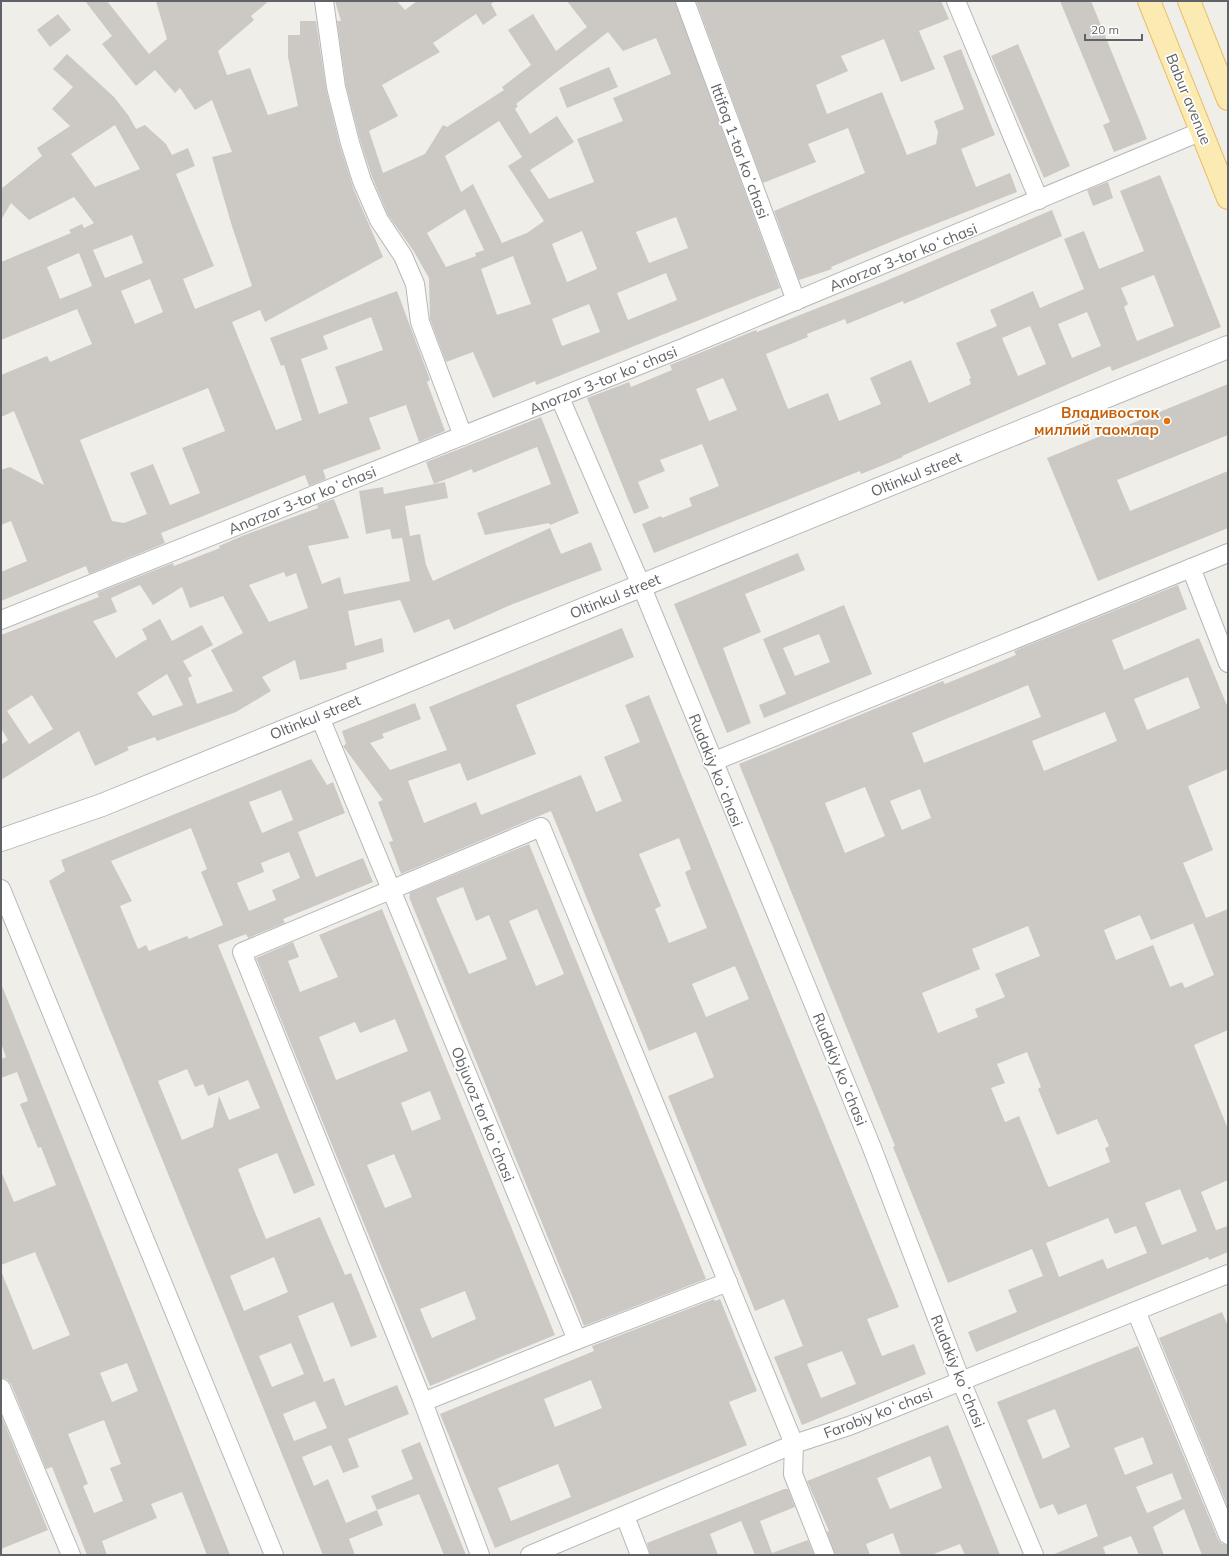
<svg xmlns="http://www.w3.org/2000/svg" width="1229" height="1556" font-family="Mulish,sans-serif">
	<style>
		.building { fill: #ccc9c4; fill-rule: evenodd }
		.lines { fill: none; stroke-linecap: round; stroke-linejoin: round }
		.minor-casing { stroke: #b5b8bb; stroke-width: 20 }
		.secondary-casing { stroke: #b4b7bb; stroke-width: 24 }
		.primary-casing { stroke: #eabe66; stroke-width: 24 }
		.minor { stroke: #fff; stroke-width: 18 }
		.secondary { stroke: #fff; stroke-width: 22 }
		.primary { stroke: #fbebb2; stroke-width: 22 }
		.food-dot { fill: #e8710a; stroke: #fff; stroke-width: 1.5 }
		.labels { text-anchor: middle; dominant-baseline: central; stroke-width: 3.5; stroke-linejoin: round; paint-order: stroke }
		.street-label { font-size: 15px; fill: #5f6367; stroke: #fff }
		.food-label { font-size: 15px; font-weight: bold; fill: #c56008; stroke: #fff; text-anchor: end }
	</style>
	<rect width="100%" height="100%" fill="#f0eee8"/>
	<g class="building">
		<path d="M85 1H107L149 54 167 39 156 1H269L251 16 254 20 218 51 227 75 250 68 268 115 298 106 288 57V35H300V21H316L326 89 340 146 354 190 383 257 265 322 260 310 232 322 276 430 302 420 284 365 281 366 270 338 397 291 426 369 430 380 427 382 445 431 419 442 406 405 369 418 381 449 323 470 326 479 309 486 305 475 161 533 165 543 89 574 86 566 1 601V572L27 561 11 521 1 525V470L10 467 44 485 14 411 1 417V375L47 356 50 362 92 344 77 309 1 340V262L71 233 69 230 82 224 84 228 94 223 74 197 29 220 11 203 1 220V189L42 156 37 148 70 126 52 109 73 87 53 69 67 54 114 97 128 115 136 129 145 125 166 144 172 155 188 148 195 166 176 174 214 266 183 279 195 309 252 286 231 223 212 157 232 152 212 100 195 110 180 88 175 93 155 70 136 86 102 44 112 36ZM115 125 140 169 95 187 71 154ZM132 235 143 263 105 278 93 250ZM79 253 92 286 60 299 47 267ZM150 279 163 312 135 324 121 291ZM371 317 383 350 335 367 348 403 319 414 301 359 328 349 323 336ZM208 388 225 431 182 448 200 493 170 505 153 464 130 473 147 514 124 523 112 521 80 440Z"/>
		<path d="M335 1H397L405 10 417 1H495L491 4 497 15 483 25 476 14 433 43 440 52 382 85 398 116 369 131 383 173 425 154 443 125 447 127 504 90 502 87 531 65 508 30 533 14 556 51 587 27 567 1H675L780 288 559 376 536 385 535 381 493 398 473 352 446 362 430 319 429 278 413 250 388 215 372 177 360 140 346 85 337 21H341ZM608 32 623 51 656 38 671 74 613 98 623 121 577 139 594 182 549 199 530 170 574 142 557 116 530 134 515 109 518 106 516 104ZM499 121 522 157 508 166 544 221 527 233 502 243 473 184 461 192 445 156ZM465 209 484 250 475 253 476 256 446 267 427 233ZM676 217 688 248 649 263 636 232ZM582 231 597 269 567 282 552 244ZM513 256 531 304 497 315 481 269ZM666 273 677 300 628 320 617 293ZM589 304 600 332 562 346 552 319Z"/>
		<path d="M696 1H941L949 19 919 31 935 69 901 82 884 39 841 56 848 71 816 85 827 114 882 92 907 155 936 144 938 132 934 121 964 109 943 56 961 49 995 135 961 149 976 187 1010 173 1017 192 900 238 831 267 832 269 799 280 774 211 865 173 848 128 808 144 816 162 763 183Z"/>
		<path d="M1060 1H1091L1147 139 1114 152 1103 125 1110 122Z"/>
		<path d="M58 14 71 30 50 47 37 30Z"/>
		<path d="M1018 44 1070 166 1044 178 991 56Z"/>
		<path d="M609 67 618 87 567 108 559 88Z"/>
		<path d="M1160 175 1221 327 1112 371 1110 366 902 456 903 457 861 474 860 471 654 553 642 524 661 516 662 518 692 506 689 498 719 486 702 444 660 460 665 471 638 482 649 508 634 514 587 398 629 382 631 387 672 370 670 365 756 330 757 332 881 283 1052 210 1062 236 904 304 903 301 847 324 845 319 807 334 808 337 766 354 788 409 828 393 839 421 881 404 870 378 911 360 929 403 971 384 969 379 971 378 956 343 997 326 990 310 1033 291 1040 308 1084 289 1064 239 1084 231 1099 269 1144 251 1120 191ZM1154 275 1174 326 1137 341 1124 307 1128 304 1121 288ZM1087 312 1101 346 1072 358 1058 324ZM1030 326 1046 364 1018 376 1002 338ZM723 378 737 410 709 421 696 389Z"/>
		<path d="M1108 182 1113 198 1093 206 1087 190Z"/>
		<path d="M1228 384V435L1117 480 1130 511 1228 471V528L1098 581 1047 458Z"/>
		<path d="M541 417 579 513 550 525 549 523 485 535 477 513 551 484 537 447 473 473 472 469 434 484 426 462Z"/>
		<path d="M445 482 448 498 405 506 410 536 420 534 426 565 433 581 550 528 561 554 591 542 602 570 513 604 454 630 449 619 414 633 400 600 348 611 355 646 382 638 384 652 346 663 347 669 300 680 295 660 262 677 271 691 236 712 157 741 155 737 127 747 129 750 95 766 79 731 1 780V745L8 740 1 728V635L99 597 97 593 173 563 174 566 220 548 219 546 242 536 318 508 317 505 334 499 349 538 308 546 322 584 340 577 344 594 410 581 402 538 392 539 390 529 366 534 359 491 383 487 384 494ZM284 572 286 577 296 573 308 608 269 622 249 585ZM140 585 153 605 182 587 190 608 223 596 243 633 211 650 233 691 197 704 188 678 192 676 183 661 213 645 202 625 172 641 160 619 142 629 147 639 116 658 93 621 117 612 111 598ZM167 674 183 705 153 716 137 693ZM32 695 53 729 29 744 7 711Z"/>
		<path d="M798 553 805 570 745 594 761 632 723 648 751 723 727 733 674 604Z"/>
		<path d="M1178 585 1187 609 1112 640 1124 670 1199 638 1228 708V769L1188 786 1213 850 1183 863 1206 918 1228 909V1030L1194 1045 1228 1129V1180L1201 1192 1216 1230 1228 1226V1252L1209 1260 1208 1257 976 1352 968 1332 1017 1312 1008 1290 1043 1276 1032 1249 948 1283 893 1147 895 1146 739 764 943 681 945 684 1016 655 1014 651ZM1188 677 1200 708 1147 730 1134 699ZM1028 685 1041 717 924 763 912 733ZM1105 712 1117 741 1044 771 1032 741ZM865 787 885 836 845 853 825 803ZM920 789 931 818 902 830 890 801ZM1140 915 1151 940 1206 918 1193 923 1214 975 1185 988 1182 982 1170 987 1153 945 1116 960 1104 930ZM1028 926 1040 956 995 974 1005 997 975 1009 978 1017 938 1033 922 993 980 969 972 949ZM1027 1052 1041 1087 1038 1089 1057 1135 1097 1119 1109 1146 1105 1148 1110 1162 1049 1187 1047 1184 1019 1116 1005 1122 991 1088 1005 1083 997 1064ZM1180 1189 1197 1231 1162 1245 1145 1203ZM1108 1218 1115 1234 1136 1226 1147 1253 1107 1269 1103 1259 1059 1277 1046 1243Z"/>
		<path d="M844 605 872 674 764 718 759 705 786 694 763 639ZM819 634 830 662 795 676 783 648Z"/>
		<path d="M622 628 634 657 516 705 536 754 467 781 460 763 408 781 424 823 476 802 481 815 581 775 596 812 622 801 604 757 640 742 625 705 649 695 899 1307 867 1319 882 1356 914 1344 926 1374 802 1425 774 1357 803 1346 784 1299 755 1311 668 1096 714 1077 696 1032 649 1051 551 811 401 874 389 842 393 841 378 802 383 800 343 746 346 744 342 731 415 703 421 719 382 734 384 738 370 743 390 770 447 750 429 707ZM679 838 691 869 685 872 689 883 707 928 669 943 655 909 661 906 639 854ZM735 966 749 999 706 1017 692 984ZM842 1351 856 1384 821 1398 807 1364Z"/>
		<path d="M311 759 327 785 333 782 345 813 298 832 316 877 363 858 373 882 283 919 285 923 248 938 246 934 218 945 315 1185 294 1194 277 1153 238 1169 254 1210 266 1239 320 1217 345 1275 351 1273 377 1337 351 1347 333 1302 298 1316 324 1382 334 1378 345 1406 397 1385 409 1414 348 1439 359 1467 343 1473 331 1445 302 1457 314 1486 328 1479 346 1523 377 1510 383 1525 349 1539 355 1555H323L49 881 65 871 61 860ZM281 790 298 832 293 820 262 833 249 802ZM191 828 207 869 201 872 223 925 189 939 187 936 149 951 146 945 138 949 120 906 132 901 111 861ZM289 852 300 878 272 890 276 900 249 911 237 883 264 872 261 863ZM187 1069 195 1087 203 1084 208 1096 248 1080 260 1108 229 1120 219 1096 213 1127 182 1140 158 1081ZM274 1257 288 1292 244 1311 230 1276ZM291 1343 304 1374 272 1387 259 1356ZM315 1401 327 1428 294 1441 283 1414Z"/>
		<path d="M529 844 706 1279 584 1326 409 897 410 896 409 893ZM463 887 476 921 489 915 507 959 469 974 436 898ZM537 909 564 974 536 986 509 921Z"/>
		<path d="M382 909 555 1335 430 1386 256 958 293 942 299 957 288 961 300 992 338 977 319 935ZM395 1019 408 1051 336 1080 319 1037 355 1022 360 1033ZM430 1091 441 1119 412 1131 401 1103ZM394 1154 412 1197 385 1208 367 1165ZM465 1291 476 1319 432 1338 420 1309Z"/>
		<path d="M2 986 132 1310 230 1555H207L182 1492 151 1504 157 1518 102 1541 107 1555H87L52 1467 46 1469 11 1384 7 1379 1 1378V1271L33 1350 70 1335 35 1252 1 1265V1171L14 1202 56 1185 41 1147 38 1148 20 1104 28 1101 17 1072 1 1078V1059L6 1057 1 1043ZM127 1363 138 1391 112 1402 100 1373ZM104 1420 121 1464 110 1468 123 1501 94 1513 83 1486 88 1484 68 1434Z"/>
		<path d="M714 1299 715 1301 720 1299 757 1391 729 1402 747 1445 495 1548 440 1414 594 1351 592 1346ZM591 1380 602 1408 555 1427 544 1399ZM558 1464 571 1497 511 1521 498 1488Z"/>
		<path d="M1222 1312 1228 1326V1507L1159 1338Z"/>
		<path d="M1138 1346 1218 1539 1222 1544 1228 1545V1555H1202L1184 1509 1153 1527 1164 1555H1139L1131 1536 1103 1547 1106 1555H1052L1098 1536 1086 1504 1058 1515 1053 1504 1040 1509 997 1402ZM1055 1409 1070 1447 1043 1459 1027 1420ZM1143 1437 1153 1464 1125 1475 1114 1448ZM1172 1473 1182 1499 1147 1513 1136 1487Z"/>
		<path d="M1 1415 48 1530 1 1549Z"/>
		<path d="M948 1425 1000 1555H965L960 1544 931 1555H901L893 1533 866 1544 870 1555H835L827 1532 829 1531 807 1481ZM930 1456 942 1488 890 1509 877 1478Z"/>
		<path d="M420 1442 455 1528 466 1555H444L419 1494 377 1510 371 1496 413 1479 401 1450Z"/>
		<path d="M784 1489H788L795 1507 760 1521 772 1553 808 1540 814 1555H755L741 1521 710 1534 718 1555H650L647 1543Z"/>
	</g>
	<g class="lines">
		<defs>
			<g id="minor">
				<path d="M324 1 336 87 350 143 362 181 379 220 403 256 415 284 420 322 463 436"/>
				<path d="M685 1 796 301"/>
				<path d="M956 1 1039 200"/>
				<path d="M560 398 641 585 805 983 872 1148 961 1381 1034 1555"/>
				<path d="M1191 568 1228 663"/>
				<path d="M1 620 685 347 1202 131"/>
				<path d="M319 715 577 1340"/>
				<path d="M712 762 1228 553"/>
				<path d="M1 889 274 1555"/>
				<path d="M1136 1311 1228 1535"/>
				<path d="M1 1388 71 1555"/>
				<path d="M423 1402 577 1340 728 1282"/>
				<path d="M625 1516 640 1555"/>
				<path d="M480 1555 423 1402 242 952 541 827 794 1444 793 1474 825 1555"/>
				<path d="M530 1555 794 1444 849 1426 1228 1274"/>
			</g>
			<path id="secondary" d="M1 840 102 805 1228 347"/>
			<g id="primary">
				<path d="M1149 1 1228 198"/>
				<path d="M1189 1 1228 99"/>
			</g>
		</defs>
		<use href="#minor" class="minor-casing"/>
		<use href="#secondary" class="secondary-casing"/>
		<use href="#primary" class="primary-casing"/>
		<use href="#minor" class="minor"/>
		<use href="#secondary" class="secondary"/>
		<use href="#primary" class="primary"/>
	</g>
	<circle class="food-dot" cx="1167" cy="421" r="4"/>
	<g class="labels">
		<g class="street-label">
			<text transform="translate(1189 99) rotate(68)">Babur avenue</text>
			<text transform="translate(740 151) rotate(70)">Ittifoq 1-tor koʻchasi</text>
			<text transform="translate(903 257) rotate(-22)">Anorzor 3-tor koʻchasi</text>
			<text transform="translate(603 380) rotate(-22)">Anorzor 3-tor koʻchasi</text>
			<text transform="translate(916 474) rotate(-22)">Oltinkul street</text>
			<text transform="translate(302 500) rotate(-22)">Anorzor 3-tor koʻchasi</text>
			<text transform="translate(615 596) rotate(-22)">Oltinkul street</text>
			<text transform="translate(315 717) rotate(-22)">Oltinkul street</text>
			<text transform="translate(716 770) rotate(68)">Rudakiy koʻchasi</text>
			<text transform="translate(840 1069) rotate(68)">Rudakiy koʻchasi</text>
			<text transform="translate(483 1114) rotate(68)">Objuvoz tor koʻchasi</text>
			<text transform="translate(958 1371) rotate(68)">Rudakiy koʻchasi</text>
			<text transform="translate(878 1413) rotate(-21)">Farobiy koʻchasi</text>
		</g>
		<g class="food-label">
			<text x="1159" y="412">Владивосток<tspan x="1159" dy="17">миллий таомлар</tspan></text>
		</g>
	</g>
	<rect width="1229" height="1556" fill="none" stroke="#5f6367" stroke-width="4"/>
	<path d="M1085 34v6h57v-6" fill="none" stroke="#5f6367" stroke-width="2"/>
	<text x="1091" y="34" font-size="12" fill="#5f6367" stroke="#ffffff" stroke-width="3" paint-order="stroke">20 m</text>
</svg>
